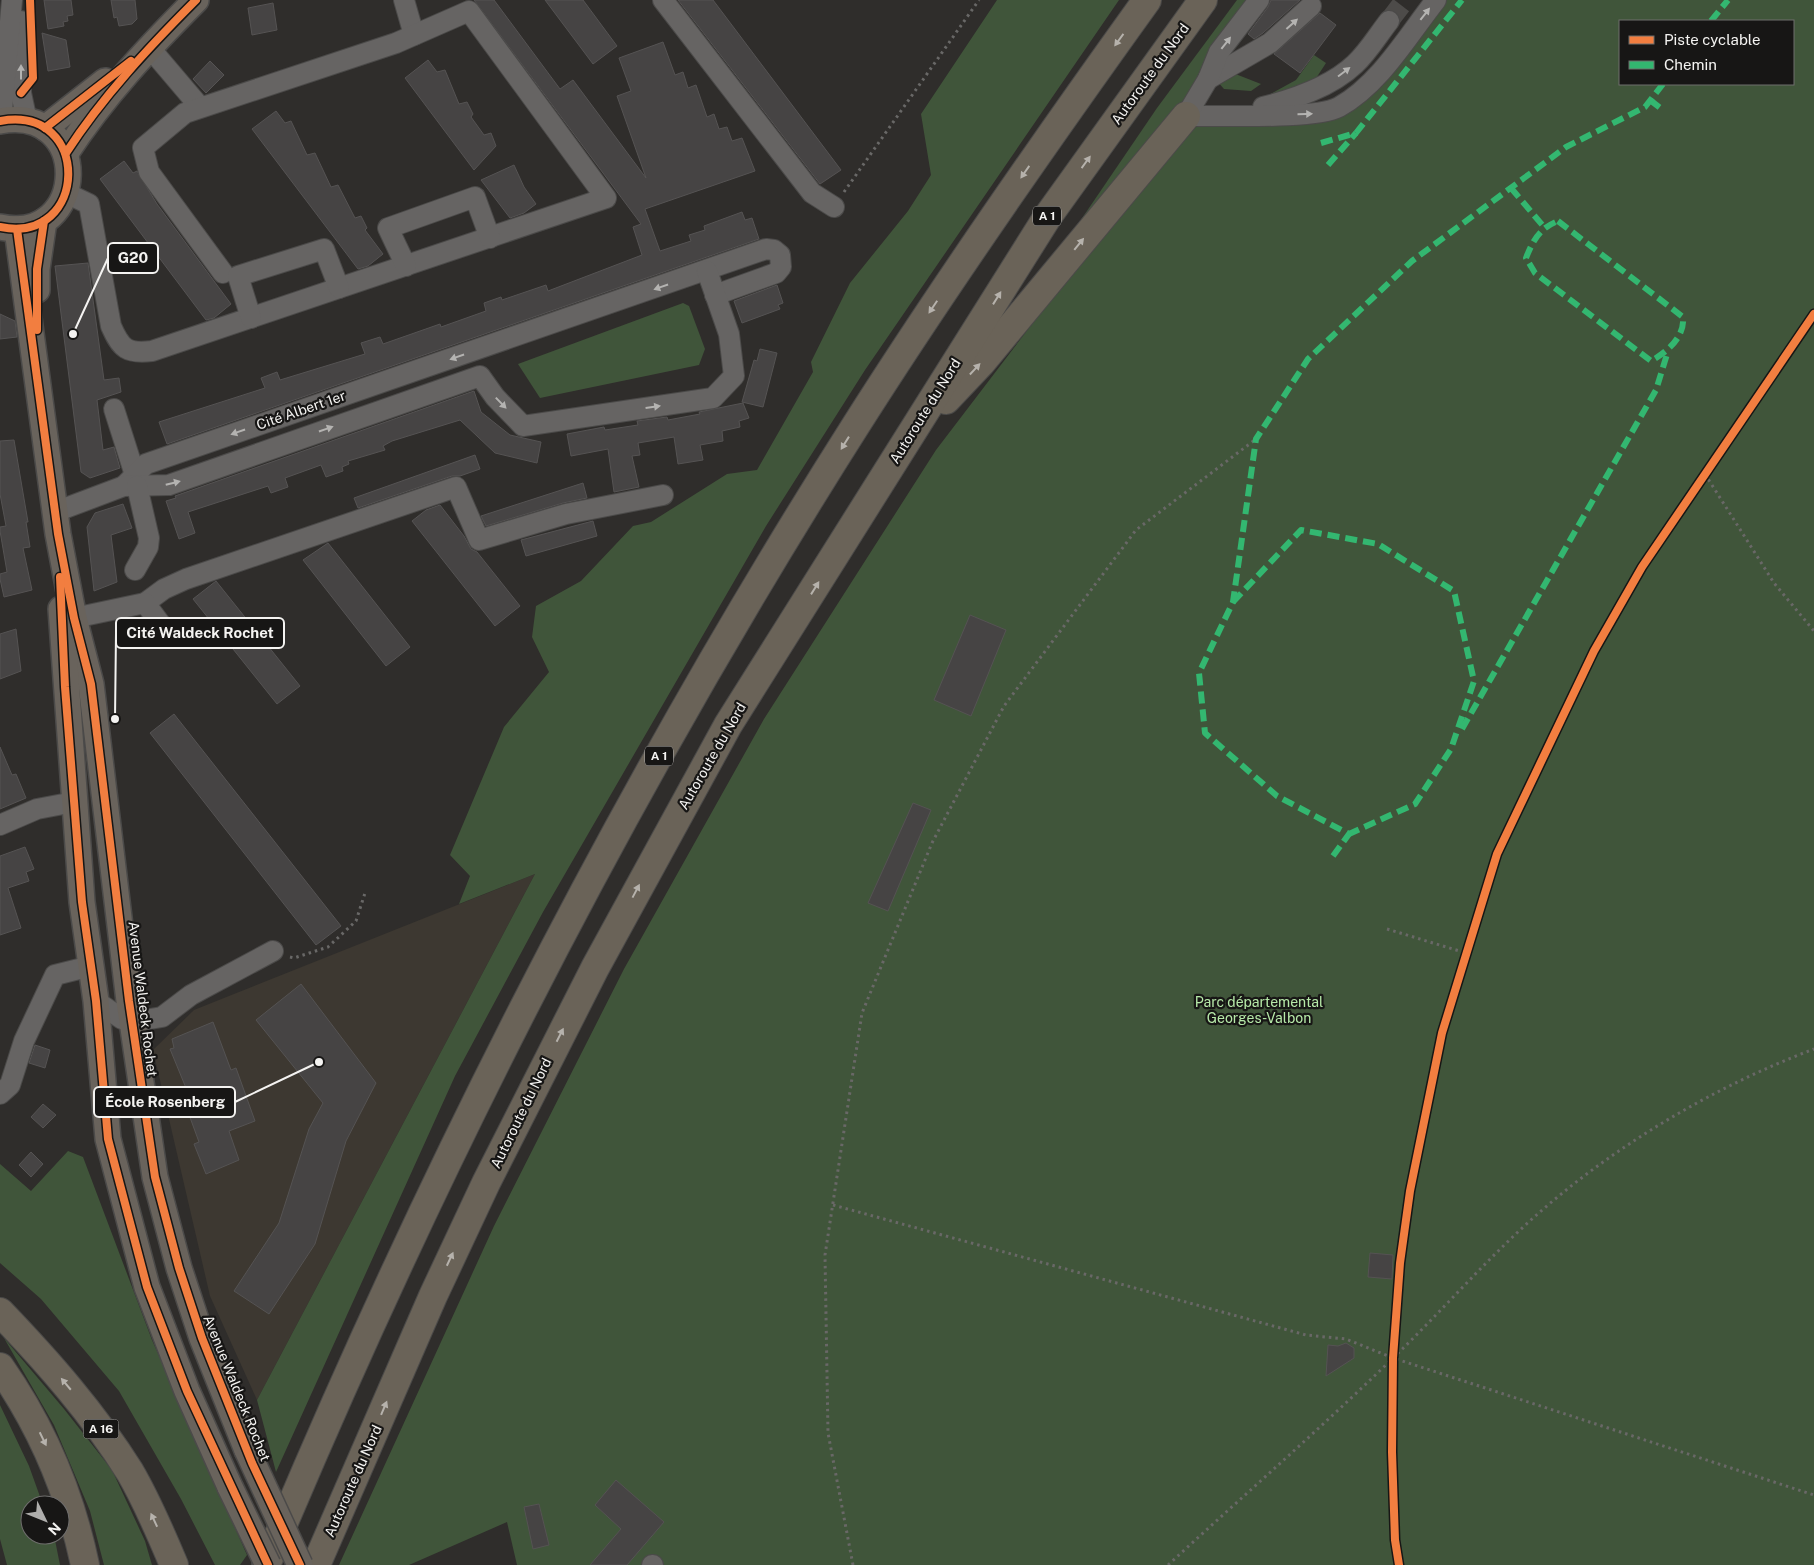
<svg xmlns="http://www.w3.org/2000/svg" width="1814" height="1565" font-family="'Public Sans',sans-serif">
	<style>
		.built { fill: #3d3831 }
		.green { fill: #40553a; fill-rule: evenodd }
		.building { fill: #464444; stroke: #555353 }
		.lines { fill: none; stroke-linecap: round; stroke-linejoin: round }
		.minor-tunnel { stroke: #4d4b49; stroke-width: 20; stroke-dasharray: 20 10; stroke-linecap: butt }
		.minor-casing { stroke: #4b4a49; stroke-width: 22 }
		.major-casing { stroke: #4b4a49; stroke-width: 28 }
		.highway-casing { stroke: #4b4a49; stroke-width: 30 }
		.path { stroke: #696867; stroke-width: 3; stroke-dasharray: 2.5 4; stroke-linecap: butt }
		.minor { stroke: #666463; stroke-width: 20 }
		.major { stroke: #69635c; stroke-width: 25 }
		.highway { stroke: #6a6358; stroke-width: 28 }
		.major-bridge-casing { stroke: #4b4a49; stroke-width: 28; stroke-linecap: butt }
		.major-bridge { stroke: #69635c; stroke-width: 25 }
		.quiet { stroke: #33b770; stroke-width: 6; stroke-dasharray: 12 6; stroke-linecap: butt }
		.cycleway-casing { stroke: #171615; stroke-width: 11 }
		.cycleway { stroke: #f27e40; stroke-width: 8 }
		.oneway { fill: #b4b3b1 }
		.oneway2 { fill: #b6b2ac }
		.labels { text-anchor: middle; dominant-baseline: central; stroke-width: 4.5; stroke-linejoin: round; paint-order: stroke }
		.shield { fill: #171615; stroke: #b2b1af; stroke-width: 1 }
		.shield-label { font-size: 12px; font-weight: bold; fill: #f4f3f1 }
		.street-label { font-size: 14px; fill: #f4f3f1; stroke: #171615 }
		.park-label { font-size: 14px; fill: #b7eaa9; stroke: #171615 }
		.leader { fill: none; stroke: #f4f3f1; stroke-width: 2 }
		.callout-dot { fill: #f4f3f1; stroke: #171615; stroke-width: 2 }
		.callout { fill: #171615; stroke: #f4f3f1; stroke-width: 2 }
		.callout-label { font-size: 15px; text-anchor: middle; font-weight: bold; fill: #f4f3f1 }
	</style>
	<rect width="100%" height="100%" fill="#2f2d2b"/>
	<path class="built" d="M535 874 257 1400 210 1296 153 1050 194 1010Z"/>
	<g class="green">
		<path d="M997 0H1119L865 370 766 526 543 912 455 1076 276 1472 257 1400 535 874 459 904 470 876 450 855 504 727 549 672 532 637 536 606 581 581 633 526 651 522 727 474 757 470 813 372 811 362 850 283 908 211 931 175 921 114Z"/>
		<path d="M1237 0H1254L1194 96 1074 230 1157 108Z"/>
		<path d="M1436 0H1814V1565H517L507 1522 409 1565H339L494 1226 624 969 764 719 936 450 1071 273 1191 126 1341 109ZM1620 21H1793V84H1620Z"/>
		<path d="M1314 55 1326 63 1311 86 1267 96 1296 80Z"/>
		<path d="M1224 74 1238 75 1261 84 1251 91 1224 89 1217 81Z"/>
		<path d="M683 303 689 306 705 349 699 365 540 398 518 364Z"/>
		<path d="M68 1151 83 1157 152 1340 247 1555 240 1565H215L181 1499 119 1391 41 1299 0 1263V1164L31 1191Z"/>
		<path d="M4 1338 64 1409 112 1470 145 1541 152 1565H104L90 1511 54 1425Z"/>
		<path d="M0 1405 29 1466 43 1505H30V1535H54L60 1565H7L0 1539Z"/>
	</g>
	<g class="building">
		<path d="M44 0H71L73 15 67 16 68 21 63 22 64 26 48 29Z"/>
		<path d="M111 0H135L137 19 132 24 119 26 117 17 114 18Z"/>
		<path d="M474 0H494L560 89 573 80 646 178 617 96 631 91 619 58 663 42 675 75 683 72 688 88 696 85 707 117 714 114 719 129 727 127 732 141 742 138 755 171 645 209 660 251 691 241 689 235 705 230 704 226 742 212 745 220 752 218 759 239 167 444 159 422 265 388 261 378 277 372 280 380 365 354 361 343 380 337 383 344 440 324 441 327 486 311 484 303 501 297 502 300 546 285 548 291 642 255 633 227 641 224Z"/>
		<path d="M545 0H583L617 46 593 64Z"/>
		<path d="M678 0H713L841 170 820 184Z"/>
		<path d="M1271 0H1300L1263 33 1254 39 1248 34 1268 7Z"/>
		<path d="M273 3 277 30 252 35 248 8Z"/>
		<path d="M1320 13 1336 25 1300 73 1274 54Z"/>
		<path d="M42 33 66 40 70 67 48 71Z"/>
		<path d="M428 60 437 72 445 70 459 104 467 102 473 114 471 117 484 135 491 133 496 146 474 170 405 78Z"/>
		<path d="M210 61 224 75 206 93 193 79Z"/>
		<path d="M276 111 285 123 291 121 307 155 315 153 331 187 338 185 355 218 361 216 367 228 365 230 383 254 368 266 358 269 252 129Z"/>
		<path d="M124 161 133 173 137 171 157 204 231 304 214 318 206 320 100 179Z"/>
		<path d="M514 165 524 187 536 204 524 213 510 218 481 180Z"/>
		<path d="M88 263 104 380 119 378 121 392 97 400 103 450 114 447 120 468 90 478 81 472 55 266Z"/>
		<path d="M777 285 783 303 778 305 780 309 742 323 734 301Z"/>
		<path d="M0 314 15 321 17 337 0 339Z"/>
		<path d="M760 349 777 353 763 407 742 402 754 360 757 361Z"/>
		<path d="M474 391 481 412 510 435 541 442 537 463 495 453 460 420 392 441 383 446 385 450 348 461 349 464 342 467 343 471 326 477 321 465 285 478 288 487 271 493 268 486 188 512 195 533 179 539 166 501 176 498 175 496Z"/>
		<path d="M743 403 749 418 739 421 740 427 722 431 723 441 700 445 703 460 678 464 674 437 638 443 640 455 632 456 639 487 614 492 608 449 571 456 567 434 604 427 605 430 638 425 637 421 667 417 668 420 700 414 699 412Z"/>
		<path d="M14 440 28 522H26L30 547 23 548 32 590 4 597 0 579V574L7 572 0 531V527L6 526 0 494V441Z"/>
		<path d="M475 455 480 469 460 476H452L358 508 354 498Z"/>
		<path d="M583 483 587 498 563 503 486 526 481 516Z"/>
		<path d="M123 504 132 528 111 535 117 582 94 591 87 527 95 513Z"/>
		<path d="M440 505 464 536 471 549 477 552 520 606 495 626 412 521 426 510Z"/>
		<path d="M593 521 597 536 526 556 521 540Z"/>
		<path d="M328 543 410 647 386 666 303 560Z"/>
		<path d="M216 581 300 686 277 704 193 599Z"/>
		<path d="M970 615 1006 630 971 716 934 700Z"/>
		<path d="M16 629 21 671 0 679V634Z"/>
		<path d="M174 714 341 926 316 945 150 733Z"/>
		<path d="M0 747 12 775 16 774 26 798 0 809Z"/>
		<path d="M913 803 931 810 888 911 868 903Z"/>
		<path d="M25 847 34 869 26 872 29 881 8 888 21 928 0 935V856Z"/>
		<path d="M301 984 376 1083 346 1141 315 1244 269 1314 234 1291 279 1223 309 1129 323 1103 256 1020Z"/>
		<path d="M213 1022 231 1070 236 1068 255 1121 229 1131 239 1160 206 1174 194 1144 199 1142 180 1090 186 1088 170 1049 174 1048 172 1039Z"/>
		<path d="M35 1045 50 1050 45 1068 29 1063Z"/>
		<path d="M43 1104 56 1115 43 1128 31 1117Z"/>
		<path d="M31 1152 43 1164 31 1177 19 1165Z"/>
		<path d="M1370 1253 1393 1255 1392 1279 1368 1277Z"/>
		<path d="M1346 1343 1354 1348V1358L1326 1376 1328 1345 1338 1346Z"/>
		<path d="M616 1480 664 1522 627 1565H590L621 1529 595 1505Z"/>
		<path d="M539 1504 549 1545 533 1549 524 1507Z"/>
	</g>
	<g class="lines">
		<path class="minor-tunnel" d="M1389 21 1405 0"/>
		<defs>
			<g id="minor">
				<path d="M404 0 414 35"/>
				<path d="M663 0 812 193 834 207"/>
				<path d="M21 21V93L27 121"/>
				<path d="M149 47 200 107"/>
				<path d="M1208 79 1270 43 1311 6"/>
				<path d="M1263 107C1294 99 1331 87 1355 64 1368 52 1378 35 1389 21"/>
				<path d="M1186 116C1218 115 1315 120 1339 107 1380 84 1407 37 1436 0"/>
				<path d="M1186 116 1208 79 1219 52 1259 0"/>
				<path d="M1 121 12 0"/>
				<path d="M66 193 89 204 111 326C121 349 127 354 152 351L606 198 469 11 396 43 185 113 143 148 149 172 223 273"/>
				<path d="M406 266 388 228 475 197 490 238"/>
				<path d="M251 318 238 276 324 249 339 288"/>
				<path d="M114 409 135 475"/>
				<path d="M124 486 146 464 766 249 774 250 780 255 781 267 776 273 715 295"/>
				<path d="M55 512 124 486 169 485 480 376 495 397 523 426 713 398 734 376 729 334 707 271"/>
				<path d="M135 570 148 547 149 538 137 486"/>
				<path d="M145 603 164 589 186 579 456 487 479 540 566 514 663 495"/>
				<path d="M74 618 145 603 165 630"/>
				<path d="M0 825 37 809 74 802"/>
				<path d="M96 1001 122 1019 132 1022 162 1017 191 995 273 951"/>
				<path d="M0 1094 10 1085 24 1041 55 975 91 966"/>
				<path d="M652 1565H653"/>
			</g>
			<g id="major">
				<path d="M0 121C93 104 89 246 0 227"/>
				<path d="M45 128 105 81"/>
				<path d="M66 153C103 96 149 47 196 0"/>
				<path d="M17 229 58 534 74 618 91 684 129 1001 155 1177 179 1268 202 1338 247 1450"/>
				<path d="M37 290V269L44 221"/>
				<path d="M61 609 82 902 96 1001 108 1139 147 1287 187 1391 230 1487"/>
			</g>
			<g id="highway">
				<path d="M946 400 981 363 1186 116"/>
				<path d="M0 1312C48 1362 93 1413 130 1472 147 1501 161 1534 174 1565"/>
				<path d="M0 1367C42 1427 70 1493 85 1565"/>
				<path d="M266 1565C431 1170 626 787 856 425 948 280 1047 139 1147 0"/>
				<path d="M316 1565 433 1296 486 1183 595 968 728 725 1048 216 1203 0"/>
			</g>
		</defs>
		<use href="#minor" class="minor-casing"/>
		<use href="#major" class="major-casing"/>
		<use href="#highway" class="highway-casing"/>
		<g class="path">
			<path d="M844 192 979 0"/>
			<path d="M1705 474 1774 583 1814 631"/>
			<path d="M1387 929 1466 953"/>
			<path d="M290 957 294 958 328 947 356 921 365 893"/>
			<path d="M833 1205 1306 1335 1346 1339 1393 1358 1814 1495"/>
			<path d="M853 1565 828 1433 825 1255 862 1013 932 843 1004 706 1136 530 1256 439"/>
			<path d="M1168 1565C1243 1496 1320 1429 1393 1358 1440 1313 1483 1263 1532 1219 1612 1147 1713 1087 1814 1049"/>
		</g>
		<use href="#minor" class="minor"/>
		<use href="#major" class="major"/>
		<use href="#highway" class="highway"/>
		<defs>
			<g id="major-bridge">
				<path d="M247 1450 300 1565"/>
				<path d="M230 1487 268 1565"/>
			</g>
		</defs>
		<use href="#major-bridge" class="major-bridge-casing"/>
		<use href="#major-bridge" class="major-bridge"/>
		<g class="quiet">
			<path d="M1711 21 1728 0"/>
			<path d="M1650 100 1663 110"/>
			<path d="M1321 143 1356 133 1462 0"/>
			<path d="M1328 165 1356 133"/>
			<path d="M1511 188 1544 227"/>
			<path d="M1558 221 1683 317C1685 337 1667 352 1651 361L1535 273 1526 258C1533 240 1540 228 1558 221Z"/>
			<path d="M1233 602 1301 530 1378 544 1454 591 1474 681 1451 749 1415 804 1349 834"/>
			<path d="M1462 729 1656 390 1668 351"/>
			<path d="M1333 856 1349 834 1277 796 1205 733 1199 673 1233 602 1256 439 1308 359 1412 261 1566 147 1645 107 1663 84"/>
		</g>
		<defs>
			<g id="cycleway">
				<path d="M21 93 33 78 30 0"/>
				<path d="M0 121C93 104 89 246 0 227"/>
				<path d="M45 128 131 61"/>
				<path d="M66 153C103 96 149 47 196 0"/>
				<path d="M17 229 58 534 74 618 91 684 129 1001 155 1177 179 1268 202 1338 252 1463 300 1565"/>
				<path d="M37 330V269L44 221"/>
				<path d="M60 577 65 687 82 902 96 1001 108 1139 147 1287 187 1391 268 1565"/>
				<path d="M1399 1565 1395 1540 1392 1452 1393 1358 1400 1263 1410 1191 1442 1033 1497 854 1594 651 1642 567 1814 314"/>
			</g>
		</defs>
		<use href="#cycleway" class="cycleway-casing"/>
		<use href="#cycleway" class="cycleway"/>
	</g>
	<defs><path id="oneway-solid" d="M-6-.8H1V-3.2L6.5 0L1 3.2V.8H-6Z" transform="scale(1.25)"/></defs>
	<g class="oneway">
		<use href="#oneway-solid" transform="translate(1425 14) rotate(-52)"/>
		<use href="#oneway-solid" transform="translate(1292 24) rotate(-42)"/>
		<use href="#oneway-solid" transform="translate(1226 43) rotate(-52)"/>
		<use href="#oneway-solid" transform="translate(21 72) rotate(-90)"/>
		<use href="#oneway-solid" transform="translate(1344 72) rotate(-37)"/>
		<use href="#oneway-solid" transform="translate(1305 114) rotate(-1)"/>
		<use href="#oneway-solid" transform="translate(661 287) rotate(161)"/>
		<use href="#oneway-solid" transform="translate(457 357) rotate(161)"/>
		<use href="#oneway-solid" transform="translate(501 403) rotate(46)"/>
		<use href="#oneway-solid" transform="translate(653 407) rotate(-8)"/>
		<use href="#oneway-solid" transform="translate(326 429) rotate(-19)"/>
		<use href="#oneway-solid" transform="translate(238 432) rotate(161)"/>
		<use href="#oneway-solid" transform="translate(173 483) rotate(-14)"/>
	</g>
	<g class="oneway2">
		<use href="#oneway-solid" transform="translate(1119 40) rotate(126)"/>
		<use href="#oneway-solid" transform="translate(1086 162) rotate(-54)"/>
		<use href="#oneway-solid" transform="translate(1025 172) rotate(125)"/>
		<use href="#oneway-solid" transform="translate(1079 244) rotate(-51)"/>
		<use href="#oneway-solid" transform="translate(997 298) rotate(-58)"/>
		<use href="#oneway-solid" transform="translate(933 307) rotate(124)"/>
		<use href="#oneway-solid" transform="translate(975 369) rotate(-47)"/>
		<use href="#oneway-solid" transform="translate(845 443) rotate(122)"/>
		<use href="#oneway-solid" transform="translate(815 588) rotate(-58)"/>
		<use href="#oneway-solid" transform="translate(636 891) rotate(-62)"/>
		<use href="#oneway-solid" transform="translate(560 1035) rotate(-63)"/>
		<use href="#oneway-solid" transform="translate(450 1259) rotate(-65)"/>
		<use href="#oneway-solid" transform="translate(66 1384) rotate(-130)"/>
		<use href="#oneway-solid" transform="translate(384 1408) rotate(-67)"/>
		<use href="#oneway-solid" transform="translate(43 1439) rotate(64)"/>
		<use href="#oneway-solid" transform="translate(154 1520) rotate(-115)"/>
	</g>
	<g class="labels">
		<g class="shield">
			<rect x="1033" y="206.5" width="28" height="19" rx="4"/>
			<rect x="645" y="746.5" width="28" height="19" rx="4"/>
			<rect x="83.5" y="1419.5" width="35" height="19" rx="4"/>
		</g>
		<g class="shield-label">
			<text x="1047" y="216">A 1</text>
			<text x="659" y="756">A 1</text>
			<text x="101" y="1429">A 16</text>
		</g>
		<g class="street-label">
			<text transform="translate(1150 74) rotate(-54)">Autoroute du Nord</text>
			<text transform="translate(301 410) rotate(-19)">Cité Albert 1er</text>
			<text transform="translate(925 411) rotate(-58)">Autoroute du Nord</text>
			<text transform="translate(712 756) rotate(-60)">Autoroute du Nord</text>
			<text transform="translate(143 999) rotate(83)">Avenue Waldeck Rochet</text>
			<text transform="translate(521 1113) rotate(-64)">Autoroute du Nord</text>
			<text transform="translate(237 1388) rotate(68)">Avenue Waldeck Rochet</text>
			<text transform="translate(353 1481) rotate(-66)">Autoroute du Nord</text>
		</g>
		<g class="park-label">
			<text x="1259" y="1002">Parc départemental<tspan x="1259" dy="16">Georges-Valbon</tspan></text>
		</g>
	</g>
	<path class="leader" d="M73 334L108 258M115 719L116 633M319 1062L235 1102"/>
	<g class="callout-dot">
		<circle cx="73" cy="334" r="5"/>
		<circle cx="115" cy="719" r="5"/>
		<circle cx="319" cy="1062" r="5"/>
	</g>
	<g class="callout">
		<rect x="108" y="243" width="50" height="30" rx="5"/>
		<rect x="116" y="618" width="168" height="30" rx="5"/>
		<rect x="94" y="1087" width="141" height="30" rx="5"/>
	</g>
	<g class="callout-label">
		<text x="133" y="263">G20</text>
		<text x="200" y="638">Cité Waldeck Rochet</text>
		<text x="165" y="1107">École Rosenberg</text>
	</g>
	<rect x="1619" y="20" width="175" height="65" fill="#171615" stroke="#6f6e6d"/>
	<rect x="1629" y="36" width="25" height="8" fill="#f27e40" stroke="#6f6e6d"/>
	<text x="1664" y="45" font-size="15" fill="#f4f3f1">Piste cyclable</text>
	<rect x="1629" y="61" width="25" height="8" fill="#33b770" stroke="#6f6e6d"/>
	<text x="1664" y="70" font-size="15" fill="#f4f3f1">Chemin</text>
	<g transform="translate(45 1520) rotate(133)"><circle r="24" fill="#171615" stroke="#6f6e6d"/>
	<path d="M0-4L9 19L0 12L-9 19Z" fill="#afaeac"/>
	<text y="-8" font-size="14" font-weight="bold" text-anchor="middle" fill="#f4f3f1">N</text>
	</g>
</svg>
